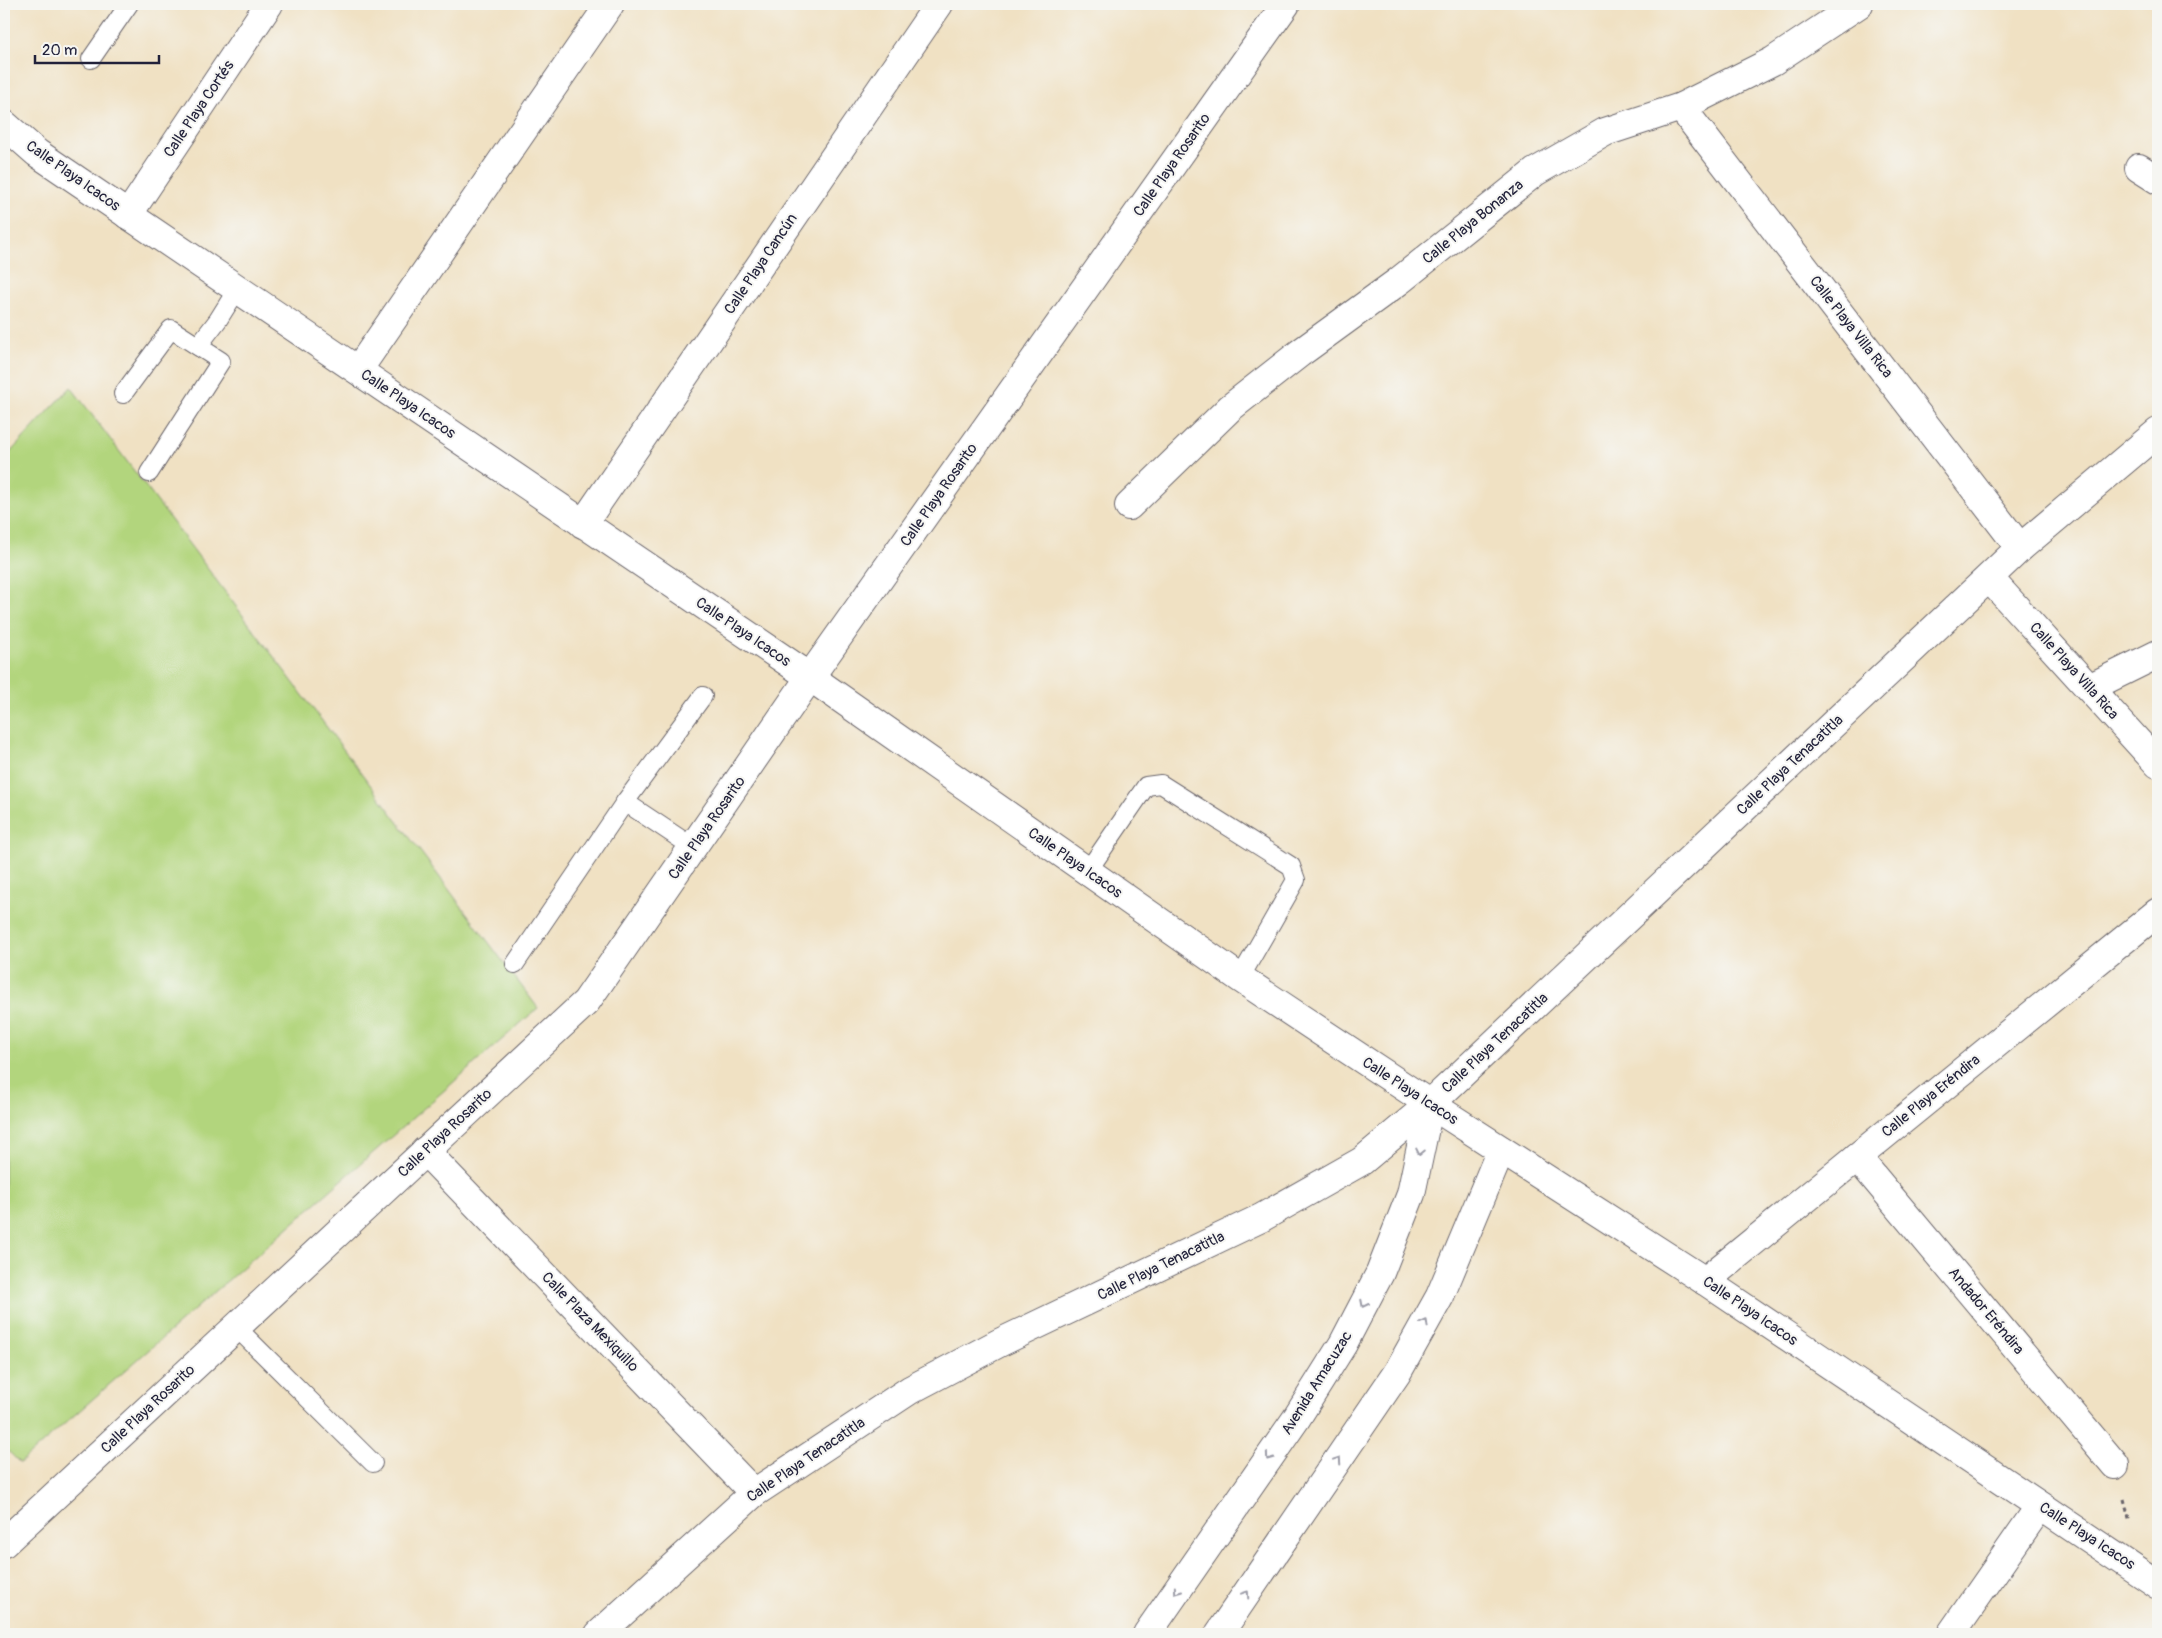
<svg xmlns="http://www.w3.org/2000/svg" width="2162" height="1638" font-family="Pangolin,sans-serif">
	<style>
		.green { fill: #b2d57d; stroke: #6a7c5c }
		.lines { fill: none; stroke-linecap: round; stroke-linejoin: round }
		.service-casing { stroke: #6a656b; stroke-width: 20 }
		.minor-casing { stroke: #6a656b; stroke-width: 30 }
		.path { stroke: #6a656b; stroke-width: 3; stroke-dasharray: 4 4; stroke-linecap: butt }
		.service { stroke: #fff; stroke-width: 18 }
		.minor { stroke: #fff; stroke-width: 28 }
		.oneway { stroke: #9c9ca7 }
		.labels { text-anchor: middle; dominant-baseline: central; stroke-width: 4; stroke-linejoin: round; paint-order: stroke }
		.street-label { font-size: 15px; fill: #22223b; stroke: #f6f6f2 }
	</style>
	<rect width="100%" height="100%" fill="#f6f6f2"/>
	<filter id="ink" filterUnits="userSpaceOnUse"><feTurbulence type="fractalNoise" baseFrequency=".02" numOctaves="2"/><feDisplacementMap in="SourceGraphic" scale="10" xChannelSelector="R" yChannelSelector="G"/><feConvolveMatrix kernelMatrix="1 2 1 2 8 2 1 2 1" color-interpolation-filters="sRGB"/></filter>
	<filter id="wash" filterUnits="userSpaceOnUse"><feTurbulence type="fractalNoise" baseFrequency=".0096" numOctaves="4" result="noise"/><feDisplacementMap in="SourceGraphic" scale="20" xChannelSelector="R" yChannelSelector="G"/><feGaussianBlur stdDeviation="1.12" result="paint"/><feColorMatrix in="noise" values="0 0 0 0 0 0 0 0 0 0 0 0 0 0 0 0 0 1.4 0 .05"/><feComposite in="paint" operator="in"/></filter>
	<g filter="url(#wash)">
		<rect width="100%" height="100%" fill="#f0e1c3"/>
		<path class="green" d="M71 387 538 1008 20 1463 4 1447V459Z"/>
	</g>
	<g filter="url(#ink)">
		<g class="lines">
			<defs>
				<g id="service">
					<path d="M91 59 129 4"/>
					<path d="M198 346 218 320 238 288"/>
					<path d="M123 394 171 329 221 361 149 473"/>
					<path d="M625 802 694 848"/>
					<path d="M1087 872 1146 786 1161 784 1291 866 1296 880 1240 978"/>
					<path d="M515 964 625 802 703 696"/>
					<path d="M236 1327 373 1463"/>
				</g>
				<g id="minor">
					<path d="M1681 107 2020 548"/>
					<path d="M4 124 37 153 810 677 1240 978 1430 1104 1705 1281 2158 1585"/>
					<path d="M2139 168 2158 180"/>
					<path d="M128 215 269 4"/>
					<path d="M358 370 610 4"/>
					<path d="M1129 506 1230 408 1300 353 1399 281 1535 172 1605 132 1681 107 1773 61 1859 4"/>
					<path d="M583 524 939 4"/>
					<path d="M1989 578 2158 764"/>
					<path d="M2089 688 2158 654"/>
					<path d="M425 1151 754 1493"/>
					<path d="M1857 1157 2115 1465"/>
					<path d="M1705 1281 2158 912"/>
					<path d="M4 1543 586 1002 810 677 1286 4"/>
					<path d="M599 1634 754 1493 910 1390 999 1343 1261 1218 1362 1161 1430 1104 2020 548 2158 432"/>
					<path d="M1147 1634 1296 1419 1343 1344 1380 1273 1411 1194 1430 1104"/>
					<path d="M1219 1634 1397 1373 1440 1296 1501 1150"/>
					<path d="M1951 1634 2040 1506"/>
				</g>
			</defs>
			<use href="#service" class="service-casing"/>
			<use href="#minor" class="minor-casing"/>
			<path class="path" d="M2124 1499 2130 1522"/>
			<use href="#service" class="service"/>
			<use href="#minor" class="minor"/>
		</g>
		<defs><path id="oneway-chevron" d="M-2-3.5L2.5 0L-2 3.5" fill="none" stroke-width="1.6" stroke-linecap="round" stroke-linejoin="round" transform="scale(1.25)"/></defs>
		<g class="oneway">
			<use href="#oneway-chevron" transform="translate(1420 1152) rotate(102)"/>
			<use href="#oneway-chevron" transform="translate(1364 1304) rotate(117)"/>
			<use href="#oneway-chevron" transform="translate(1425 1323) rotate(-61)"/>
			<use href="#oneway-chevron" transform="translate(1269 1457) rotate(125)"/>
			<use href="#oneway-chevron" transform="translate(1338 1460) rotate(-56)"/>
			<use href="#oneway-chevron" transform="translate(1177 1591) rotate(125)"/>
			<use href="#oneway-chevron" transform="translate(1246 1594) rotate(-56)"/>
		</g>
	</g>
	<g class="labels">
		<g class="street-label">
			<text transform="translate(199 109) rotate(-56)">Calle Playa Cortés</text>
			<text transform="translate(1172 165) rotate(-55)">Calle Playa Rosarito</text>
			<text transform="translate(73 176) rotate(35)">Calle Playa Icacos</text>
			<text transform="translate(1473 222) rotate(-39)">Calle Playa Bonanza</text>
			<text transform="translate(761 264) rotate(-56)">Calle Playa Cancún</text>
			<text transform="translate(1851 327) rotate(52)">Calle Playa Villa Rica</text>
			<text transform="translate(408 404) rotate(34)">Calle Playa Icacos</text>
			<text transform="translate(939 495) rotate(-55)">Calle Playa Rosarito</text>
			<text transform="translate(743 632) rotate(34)">Calle Playa Icacos</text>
			<text transform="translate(2074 671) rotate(48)">Calle Playa Villa Rica</text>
			<text transform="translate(1790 765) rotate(-43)">Calle Playa Tenacatitla</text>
			<text transform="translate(707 828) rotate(-55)">Calle Playa Rosarito</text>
			<text transform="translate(1075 863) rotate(35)">Calle Playa Icacos</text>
			<text transform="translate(1495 1043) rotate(-43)">Calle Playa Tenacatitla</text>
			<text transform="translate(1410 1091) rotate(33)">Calle Playa Icacos</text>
			<text transform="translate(1931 1096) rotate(-39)">Calle Playa Eréndira</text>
			<text transform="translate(445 1133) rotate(-43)">Calle Playa Rosarito</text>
			<text transform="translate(1161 1266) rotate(-26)">Calle Playa Tenacatitla</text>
			<text transform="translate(1750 1311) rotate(34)">Calle Playa Icacos</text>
			<text transform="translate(1986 1311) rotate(50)">Andador Eréndira</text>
			<text transform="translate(590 1322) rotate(46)">Calle Plaza Mexiquillo</text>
			<text transform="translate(1317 1383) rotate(-58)">Avenida Amacuzac</text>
			<text transform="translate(148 1409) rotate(-43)">Calle Playa Rosarito</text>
			<text transform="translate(806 1460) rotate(-34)">Calle Playa Tenacatitla</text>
			<text transform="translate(2087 1536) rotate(33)">Calle Playa Icacos</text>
		</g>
	</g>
	<rect width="2162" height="1638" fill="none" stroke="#f6f6f2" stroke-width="20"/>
	<path d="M35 55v8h124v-8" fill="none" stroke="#22223b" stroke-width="2.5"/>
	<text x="42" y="55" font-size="15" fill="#22223b" stroke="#f6f6f2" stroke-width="4" paint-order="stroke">20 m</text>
</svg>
